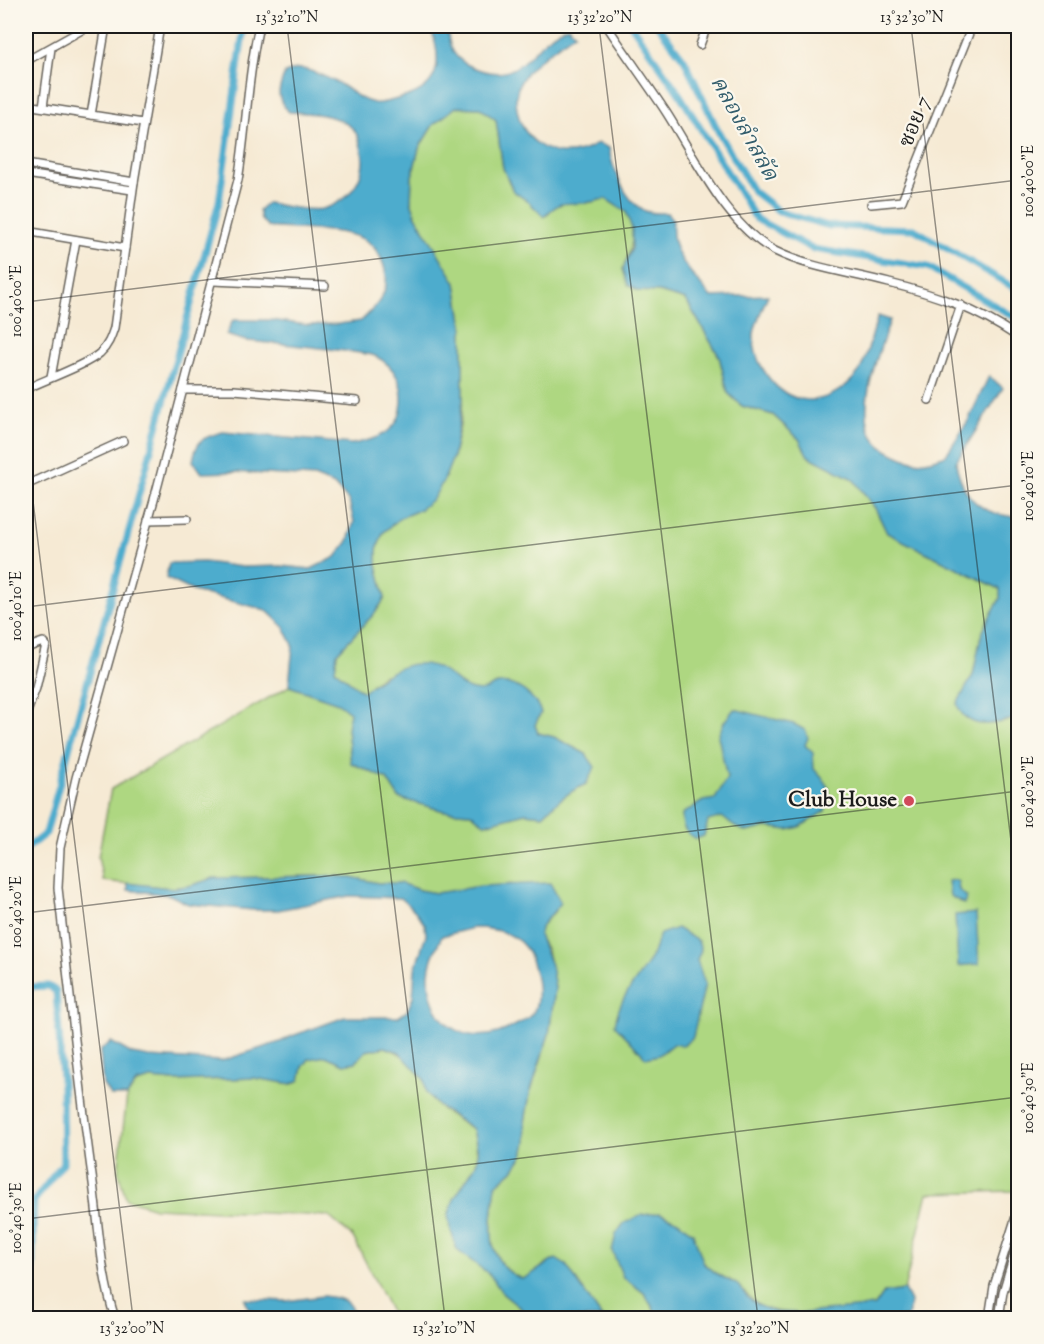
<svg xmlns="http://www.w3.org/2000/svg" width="1044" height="1344" font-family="'Sorts Mill Goudy','Noto Serif Thai',serif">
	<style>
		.green { fill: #aed781; stroke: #657a4e; stroke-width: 1.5 }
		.water { fill: #4eaccd; stroke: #356474; stroke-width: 1.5; fill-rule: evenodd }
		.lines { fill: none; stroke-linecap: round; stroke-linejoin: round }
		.canal { stroke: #4eaccd; stroke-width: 7 }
		.river { stroke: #4eaccd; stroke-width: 12 }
		.street-casing { stroke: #68645c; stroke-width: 10 }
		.street { stroke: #fff; stroke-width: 7 }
		.ticks { fill: none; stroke: #1c1c1c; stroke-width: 1.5; stroke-opacity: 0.45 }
		.poi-dot { fill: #d1495b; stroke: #fbf7ec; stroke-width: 2 }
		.labels { text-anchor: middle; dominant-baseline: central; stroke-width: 4.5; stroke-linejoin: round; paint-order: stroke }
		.street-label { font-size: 21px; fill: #1c1c1c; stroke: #fbf7ec }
		.poi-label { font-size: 21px; font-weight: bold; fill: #1c1c1c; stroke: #fbf7ec; text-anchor: end }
		.water-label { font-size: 22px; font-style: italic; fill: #325d6c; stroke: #fbf7ec }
		.neatline { fill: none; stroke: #1c1c1c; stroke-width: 2 }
		.ticks-label { font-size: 15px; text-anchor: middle; fill: #1c1c1c }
	</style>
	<rect width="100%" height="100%" fill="#fbf7ec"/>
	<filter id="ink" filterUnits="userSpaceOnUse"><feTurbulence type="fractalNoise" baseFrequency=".0167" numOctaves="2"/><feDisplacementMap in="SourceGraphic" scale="12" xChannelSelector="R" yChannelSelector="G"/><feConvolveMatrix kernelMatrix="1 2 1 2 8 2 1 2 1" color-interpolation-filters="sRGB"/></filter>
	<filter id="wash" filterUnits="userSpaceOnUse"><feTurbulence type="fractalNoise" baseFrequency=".008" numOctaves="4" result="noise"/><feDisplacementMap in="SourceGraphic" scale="24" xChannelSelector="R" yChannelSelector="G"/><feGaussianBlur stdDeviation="1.35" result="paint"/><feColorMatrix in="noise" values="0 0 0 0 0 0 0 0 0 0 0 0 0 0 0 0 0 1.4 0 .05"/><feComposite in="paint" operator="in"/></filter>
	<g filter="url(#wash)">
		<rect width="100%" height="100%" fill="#f6ead4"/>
		<g class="green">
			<path d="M456 107 480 108 496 120 503 168 513 191 529 202 544 217 553 208 565 202 585 203 606 199C612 203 622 207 626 212 639 229 630 252 623 269L638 291 659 292 686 300 719 356 728 393 742 406 773 415 799 439 808 456 853 479 875 508 887 533 1000 589V599L989 618 981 636 973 675 957 704 1004 722 1018 717V1191L928 1193 904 1290 884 1293 875 1306C846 1310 785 1320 760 1306 749 1300 745 1291 736 1284 730 1279 722 1277 715 1273 701 1265 697 1249 693 1233L623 1277 644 1293 659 1318H602L566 1265 545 1264 534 1274 522 1279C481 1261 492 1221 496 1185L513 1170 526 1141 525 1122 530 1093 549 1034 555 988 547 950 539 936 542 925 555 911 511 884 436 893 419 890 400 883H378L351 877 325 876 214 878 189 886 170 888 103 881 98 857 111 789 289 686 339 703 351 713 347 728 351 763 387 779 399 798 444 811 471 813 485 824 525 813 543 815C556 802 569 791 586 784V754L554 737 538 733 535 725 541 713 497 684 484 692 466 689 443 671 383 675 363 692 335 670 337 653 375 613 385 598 377 565V549L383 533 400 518 419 510 444 480 453 457 460 425 463 400V328L456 283 428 240 416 216 411 201 412 176 419 148 433 125Z"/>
			<path d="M385 1047C400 1052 417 1064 424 1080 428 1091 428 1096 437 1105 447 1115 461 1122 473 1129 479 1156 481 1164 462 1186L477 1264 491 1275 503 1294 529 1315 531 1318H394L353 1237 328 1216 155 1208 126 1199 118 1171 127 1096 136 1083 151 1079 174 1081 254 1078 292 1084 300 1080 303 1067 309 1059 326 1056 344 1064 356 1062 366 1051Z"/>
		</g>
		<g class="water">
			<path d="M430 26H448C447 42 452 57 468 65 524 92 527 42 568 26L575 33C558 46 535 60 523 78 516 88 515 98 517 109 522 140 550 160 581 151 587 150 593 146 598 143L609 148C612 168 625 200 643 210 650 214 659 213 667 213L673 220C669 254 691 272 711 297L768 295C763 307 756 322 754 334 753 346 757 360 763 369 787 410 829 409 858 373 866 362 873 330 878 316L890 320C880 351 860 396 869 428 873 440 883 449 894 454 915 465 925 463 946 455L968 421 989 376 1003 388 956 462C962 499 982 515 1018 517V632L1017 649 1018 717C995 725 967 732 957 704L973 675 981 636 989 618 1000 599V589L887 533 875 508 853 479 808 456 799 439 773 415 742 406 728 393 719 356 686 300 659 292 638 291 628 285 623 269 632 248V229L626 212 606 199C599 200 592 202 585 203 564 205 562 198 544 217L529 202 513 191 503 168 496 120 480 108 456 107 433 125 419 148 412 176 411 201 416 216 456 283 463 328V400L453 457 444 480 433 499 419 510 400 518 383 533 377 549V565L385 598 375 613 337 653 335 670 363 692C386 673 416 651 446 673 455 679 462 688 473 690 488 693 487 686 499 684 516 681 536 697 541 713L535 725 538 733 554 737 586 754 595 767 586 784C569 791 556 802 543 815L525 813 485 824 471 813 444 811 399 798 387 779 351 763 347 728 350 712 338 703 289 686 293 645 284 627 266 610 193 591 166 578 169 563 204 562 242 567 281 566 311 569 336 557 348 541 354 522 349 501 334 485 314 477 234 472 202 473 193 461C196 440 203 437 223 432L352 444C373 440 397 434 401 409 405 387 396 366 375 356 369 353 359 353 352 352 317 347 281 344 246 341L226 335 233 320H271L308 325 339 324 361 321C376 307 391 292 385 270 382 257 374 243 361 238 335 227 297 231 269 227L261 220 259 210 267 203C281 205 308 212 322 209 350 202 369 175 361 147 360 140 356 131 351 127 333 113 310 113 289 112 275 98 278 90 285 73 290 71 298 68 303 69 313 71 328 78 338 83 350 90 359 100 374 103 381 104 390 101 397 99 440 90 444 63 430 26Z"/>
			<path d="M734 709 794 724 805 730 808 738 805 745 813 753 814 769 823 779 829 789V801L825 811 800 827 788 830 767 827 747 832 735 827 722 817 708 821 704 836 696 839C684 833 682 826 682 814L703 801 715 799 727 778 718 736 724 722Z"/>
			<path d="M325 876 351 877 378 883H400L419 890 436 893 481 886 550 883 561 903 542 925 539 935 551 965 555 988 549 1034 530 1093 525 1122 526 1142 523 1156 513 1170 496 1185C492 1221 481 1262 522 1279 534 1274 543 1265 556 1259L566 1265 602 1318H531L529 1315 503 1294 490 1275 457 1250 451 1231 448 1216 454 1199 477 1163 478 1151 473 1129 438 1106 426 1092 424 1079 399 1052 385 1047 366 1051 356 1062 344 1064 326 1056 309 1059 303 1067 300 1080 292 1084 254 1078 174 1081 151 1079 136 1083 127 1096H111L103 1085 100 1051 111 1042 132 1054 149 1057 221 1061 280 1042 292 1036 345 1017H398L407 1011 413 997 415 969 426 935 425 925 415 911 401 898 349 896 278 910H253L188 904 170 895 128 890V883L170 888 189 886 214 878ZM473 928C496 928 521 933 530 957 536 972 541 996 534 1011 531 1017 522 1022 516 1025 471 1051 428 1028 429 975 429 961 436 949 442 936Z"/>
			<path d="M955 880 958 882 959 890 967 897 964 904 950 896 948 881Z"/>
			<path d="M976 913 979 964 958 966 955 915Z"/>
			<path d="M677 928 698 941 701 950 697 960 705 984 693 1037 683 1046 673 1044 659 1055 646 1058 615 1025C620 993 638 982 651 957 655 950 657 941 660 934Z"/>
			<path d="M660 1213 678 1221 693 1233 704 1264 715 1273 738 1285 748 1298 760 1306 775 1312 804 1313 875 1306 884 1293 904 1290 910 1302 908 1318H659L644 1293 623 1277 612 1251 616 1234 624 1223 642 1215Z"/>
			<path d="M323 1296C342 1298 349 1299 356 1318H267L248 1308 245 1299 286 1301Z"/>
		</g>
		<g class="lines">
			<g class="canal">
				<path d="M632 26 680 95 756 219 813 249 928 267 1018 319"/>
				<path d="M658 26 684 59 718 131 753 191 780 212 829 226 914 229 1018 290"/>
				<path d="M26 849 46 833 219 202 244 26"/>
				<path d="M26 987 48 986 56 991 62 1078 63 1163 34 1201 31 1318"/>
			</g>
			<path class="river" d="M1018 1318V1314"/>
		</g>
	</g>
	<g filter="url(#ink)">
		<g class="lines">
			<defs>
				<g id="street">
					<path d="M607 26C626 55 647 83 666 112 695 157 726 226 775 251 809 268 852 273 889 283 938 295 976 309 1018 337"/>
					<path d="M700 45 707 26"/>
					<path d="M26 61 89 26"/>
					<path d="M26 105 143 123"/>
					<path d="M43 107 51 48"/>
					<path d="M91 115 106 26"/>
					<path d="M26 164 134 182"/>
					<path d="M26 174 132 190"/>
					<path d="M871 204 902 201 972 26"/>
					<path d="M26 231 125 248"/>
					<path d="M213 281 325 286"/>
					<path d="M51 377 76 240"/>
					<path d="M26 389C44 380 87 365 100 353 108 346 111 337 114 328L134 182 160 26"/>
					<path d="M183 390H234L357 401"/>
					<path d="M929 400 961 305"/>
					<path d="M26 485 123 441"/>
					<path d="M148 520 187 519"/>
					<path d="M26 648 43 642 46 645 36 688 26 715"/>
					<path d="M115 1318C101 1276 99 1228 93 1183 79 1085 69 986 58 888L60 848 76 778 154 500 238 180C247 128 247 76 259 26"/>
					<path d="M989 1318 994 1286 1018 1210"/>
					<path d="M999 1318 1003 1292 1018 1241"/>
				</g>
			</defs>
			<use href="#street" class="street-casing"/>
			<use href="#street" class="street"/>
		</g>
	</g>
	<path class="ticks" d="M287 26 445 1318M599 26 758 1318M911 26 1018 898M26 302 1018 180M26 444 133 1318M26 607 1018 485M26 913 1018 791M26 1219 1018 1097"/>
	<circle class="poi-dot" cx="909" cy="801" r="6"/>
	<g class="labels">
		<g class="street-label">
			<text transform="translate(916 122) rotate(-68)">ซอย 7</text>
		</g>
		<g class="poi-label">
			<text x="897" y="801">Club House</text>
		</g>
		<g class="water-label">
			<text transform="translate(743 129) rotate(61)">คลองลำสลัด</text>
		</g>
	</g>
	<rect width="1044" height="1344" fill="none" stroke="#fbf7ec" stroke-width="66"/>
	<rect x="33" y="33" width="978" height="1278" class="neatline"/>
	<g class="ticks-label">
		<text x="287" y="22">13°32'10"N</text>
		<text x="600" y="22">13°32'20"N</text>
		<text x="912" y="22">13°32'30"N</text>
		<text transform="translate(1028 181) rotate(-90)" y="5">100°40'00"E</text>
		<text transform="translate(16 301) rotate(-90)" y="5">100°40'00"E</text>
		<text transform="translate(1028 486) rotate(-90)" y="5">100°40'10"E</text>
		<text transform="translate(16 606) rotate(-90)" y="5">100°40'10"E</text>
		<text transform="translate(1028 792) rotate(-90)" y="5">100°40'20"E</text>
		<text transform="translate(16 912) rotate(-90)" y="5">100°40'20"E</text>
		<text transform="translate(1028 1098) rotate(-90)" y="5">100°40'30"E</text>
		<text transform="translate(16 1218) rotate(-90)" y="5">100°40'30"E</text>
		<text x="132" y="1333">13°32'00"N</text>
		<text x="444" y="1333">13°32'10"N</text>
		<text x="757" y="1333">13°32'20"N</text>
	</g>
</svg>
